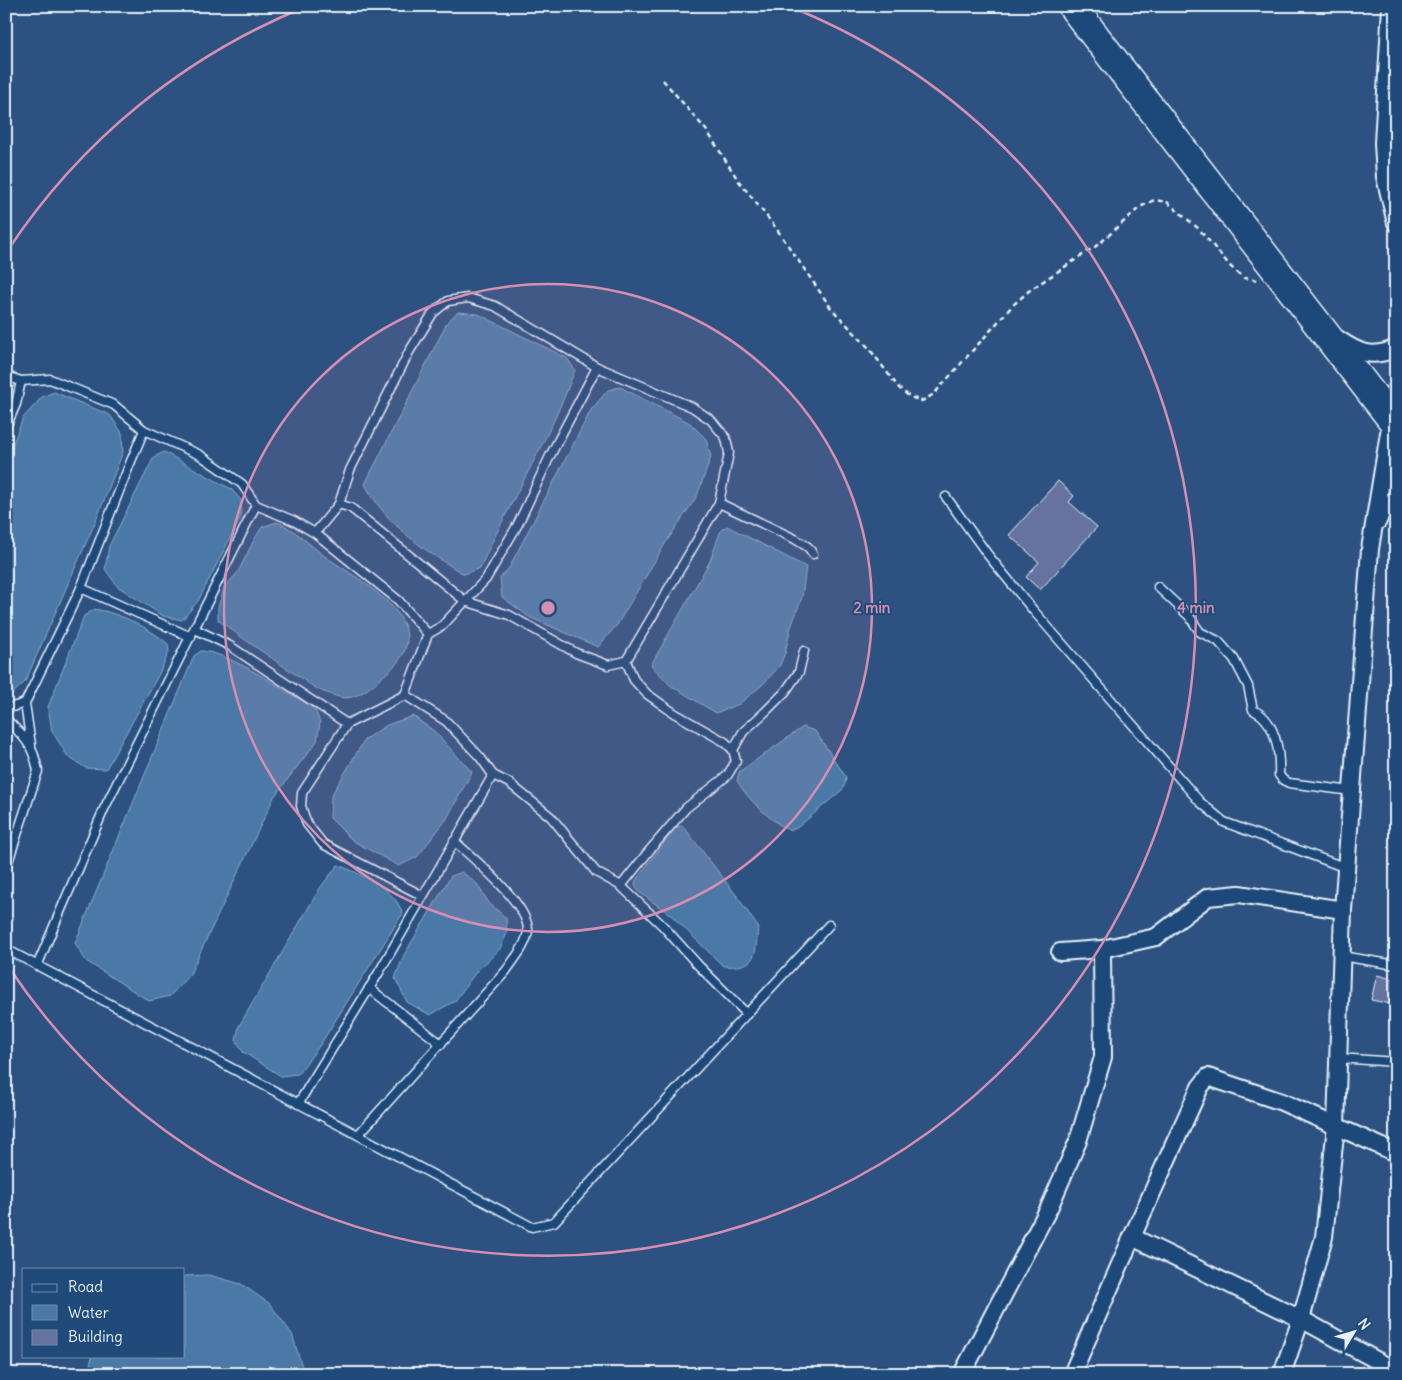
<svg xmlns="http://www.w3.org/2000/svg" width="1402" height="1380" font-family="Delius,sans-serif">
	<style>
		.water { fill: #4b79a7; stroke: #8aa9c7 }
		.building { fill: #66739f; stroke: #e8f1f8 }
		.lines { fill: none; stroke-linecap: round; stroke-linejoin: round }
		.lane-casing { stroke: #e8f1f8; stroke-width: 11 }
		.street-casing { stroke: #e8f1f8; stroke-width: 20 }
		.highway-casing { stroke: #e8f1f8; stroke-width: 31 }
		.path { stroke: #e8f1f8; stroke-width: 2.5; stroke-dasharray: 5 4; stroke-linecap: butt }
		.lane { stroke: #1f4a7a; stroke-width: 8 }
		.street { stroke: #1f4a7a; stroke-width: 16 }
		.highway { stroke: #1f4a7a; stroke-width: 28 }
		.ring { fill: none; stroke: #d78fb1; stroke-width: 2.5 }
		.centre { fill: #d78fb1; stroke: #1f4a7a; stroke-width: 2.5 }
		.ring-label { font-size: 15px; text-anchor: middle; font-weight: bold; fill: #d78fb1; stroke: #1f4a7a; stroke-width: 4; stroke-linejoin: round; paint-order: stroke }
	</style>
	<rect width="100%" height="100%" fill="#2d5281"/>
	<filter id="ink" filterUnits="userSpaceOnUse"><feTurbulence type="fractalNoise" baseFrequency=".02" numOctaves="2"/><feDisplacementMap in="SourceGraphic" scale="10" xChannelSelector="R" yChannelSelector="G"/><feConvolveMatrix kernelMatrix="1 2 1 2 8 2 1 2 1" color-interpolation-filters="sRGB"/></filter>
	<g filter="url(#ink)">
		<g class="water">
			<path d="M458 312 478 314 567 358 575 370C550 439 509 502 480 568L464 574C426 552 385 524 365 484L448 321Z"/>
			<path d="M620 387 690 423 706 439 711 457 697 496 665 544 617 625 598 647 529 617 502 597 500 578 509 568 591 410 608 390Z"/>
			<path d="M54 392 110 415 122 433 123 452 97 518 25 682 11 695 6 693V461L23 418 42 397Z"/>
			<path d="M164 452 231 489 241 500V517L198 601 182 620 163 616 117 586 105 569 109 546 154 457Z"/>
			<path d="M277 522C296 529 310 546 326 557 362 582 444 624 388 672 376 682 362 697 346 698 340 698 330 694 324 692 313 688 302 678 292 672 267 655 242 638 218 620V607L224 588 238 572 254 540 262 527Z"/>
			<path d="M727 526 806 567 802 597 790 630 785 653 779 667 761 686 739 704 716 713 670 685 651 665 710 561 721 530Z"/>
			<path d="M95 609C122 614 148 627 168 644L169 652 158 676 106 769 86 768 68 757 52 731 48 707 84 616Z"/>
			<path d="M201 651C230 652 288 693 315 709L320 723 317 741 274 797 190 974 170 996 149 1001 86 961 75 943 194 656Z"/>
			<path d="M413 716 434 731 472 772 446 820 417 857 399 866 353 841 330 818 331 796 365 739 387 725Z"/>
			<path d="M803 727 815 731 846 777 845 784 842 790 798 827 790 831C770 820 749 801 737 781L739 772Z"/>
			<path d="M683 826 737 896 758 927C757 934 757 948 754 955 750 967 733 967 723 966L672 916 639 892 635 885 636 880 676 827Z"/>
			<path d="M338 865C365 876 391 885 403 913L320 1045 298 1074 281 1076 243 1052 236 1040 239 1026 320 888Z"/>
			<path d="M462 872 477 884 489 903 506 918 507 933 500 949 476 972 455 1001 430 1015 407 1002 395 978 404 955 451 876Z"/>
			<path d="M209 1275 241 1284 270 1304 292 1334 303 1370 299 1374H88L92 1356H184V1276Z"/>
		</g>
		<g class="building">
			<path d="M1058 481 1074 496 1069 502 1097 527 1040 590 1026 577 1039 562 1009 535Z"/>
			<path d="M1377 975 1396 980V1005L1371 1000Z"/>
		</g>
		<g class="lines">
			<defs>
				<g id="lane">
					<path d="M6 376 21 381 50 379 114 405 144 430 200 455 242 484 256 505 294 521 315 533 398 600 428 634 405 695"/>
					<path d="M6 427 16 404 21 381"/>
					<path d="M946 497 988 555 1033 610 1200 802 1224 822 1346 868"/>
					<path d="M719 503 795 539 808 547 813 554"/>
					<path d="M339 504 351 508 465 601 509 615 576 653 608 665 626 661"/>
					<path d="M315 533 339 504 350 470 409 352 433 313 448 301 468 298 495 306 597 367 692 407 711 420 726 438 729 453 719 503 626 661 634 680 647 694 674 713 725 742 733 750 736 761 727 776 686 808 649 851 621 886"/>
					<path d="M1158 587 1189 616 1200 632 1218 641 1234 659 1248 686 1253 710C1276 720 1280 752 1279 775L1283 780 1289 783 1352 791"/>
					<path d="M81 588 191 637"/>
					<path d="M195 629 230 646 347 724 405 695 446 721 480 757 493 775 509 783 551 817 596 872 621 886 663 926 698 965 747 1014"/>
					<path d="M428 634 442 626 486 579 518 524 550 456 597 367"/>
					<path d="M6 709 25 703"/>
					<path d="M6 719C25 738 33 744 38 771L6 868"/>
					<path d="M347 724 302 793 301 806 307 824 323 844 423 896"/>
					<path d="M31 745 25 703 81 588 129 466 144 430"/>
					<path d="M733 750 743 732 765 712 785 692 799 672 804 651"/>
					<path d="M6 949 532 1227 554 1222 829 925"/>
					<path d="M1341 956 1396 965"/>
					<path d="M37 966 104 809 256 505"/>
					<path d="M369 988 441 1044"/>
					<path d="M1338 1058 1396 1062"/>
					<path d="M298 1104 378 974 493 775"/>
					<path d="M358 1135 506 971C514 959 527 945 528 930 528 904 474 859 454 841"/>
				</g>
				<g id="street">
					<path d="M1391 6 1383 143 1385 177 1396 223"/>
					<path d="M1338 339C1358 353 1373 359 1396 348"/>
					<path d="M1378 521C1381 511 1387 504 1396 499"/>
					<path d="M1060 952 1102 949 1156 937 1208 897 1239 894 1343 910"/>
					<path d="M1132 1237 1301 1319 1396 1371"/>
					<path d="M962 1374 1049 1208 1078 1141 1103 1057 1102 949"/>
					<path d="M1072 1374 1132 1237 1200 1087 1208 1077 1282 1102 1396 1153"/>
					<path d="M1282 1374 1301 1319 1324 1237 1336 1126 1343 910 1370 549 1396 390"/>
				</g>
				<path id="highway" d="M1072 6 1396 425"/>
			</defs>
			<use href="#lane" class="lane-casing"/>
			<use href="#street" class="street-casing"/>
			<use href="#highway" class="highway-casing"/>
			<path class="path" d="M663 80 707 131 738 180 776 228 831 308 868 347 899 388 910 397 922 401 934 394 1013 305 1030 290 1099 244 1140 207 1154 200 1167 202 1199 229 1231 267 1244 278 1258 280"/>
			<use href="#lane" class="lane"/>
			<use href="#street" class="street"/>
			<use href="#highway" class="highway"/>
		</g>
	</g>
	<circle cx="548" cy="608" r="324" fill="#d78fb1" fill-opacity=".12"/>
	<g class="ring">
		<circle cx="548" cy="608" r="324"/>
		<path d="M8 250A648 648 0 0 1 305 7M791 7A648 648 0 1 1 8 966"/>
	</g>
	<circle cx="548" cy="608" r="8" class="centre"/>
	<g class="ring-label">
		<text x="872" y="613">2 min</text>
		<text x="1196" y="613">4 min</text>
	</g>
	<rect width="1402" height="1380" fill="none" stroke="#1f4a7a" stroke-width="25"/>
	<rect x="12" y="12" width="1377" height="1355" fill="none" stroke="#e8f1f8" stroke-width="2" filter="url(#ink)"/>
	<rect x="22" y="1268" width="162" height="90" fill="#1f4a7a" stroke="#6f8dac"/>
	<rect x="32" y="1284" width="25" height="8" fill="#1f4a7a" stroke="#6f8dac"/>
	<text x="68" y="1292" font-size="15" fill="#e8f1f8">Road</text>
	<rect x="32" y="1305" width="25" height="15" fill="#4b79a7" stroke="#6f8dac"/>
	<text x="68" y="1318" font-size="15" fill="#e8f1f8">Water</text>
	<rect x="32" y="1330" width="25" height="15" fill="#66739f" stroke="#6f8dac"/>
	<text x="68" y="1342" font-size="15" fill="#e8f1f8">Building</text>
	<g transform="translate(1354 1332) rotate(52)" stroke="#1f4a7a" stroke-width="4" paint-order="stroke">
	<path d="M0-4L9 19L0 12L-9 19Z" fill="#e8f1f8"/>
	<text y="-8" font-size="14" font-weight="bold" text-anchor="middle" fill="#e8f1f8">N</text>
	</g>
</svg>
